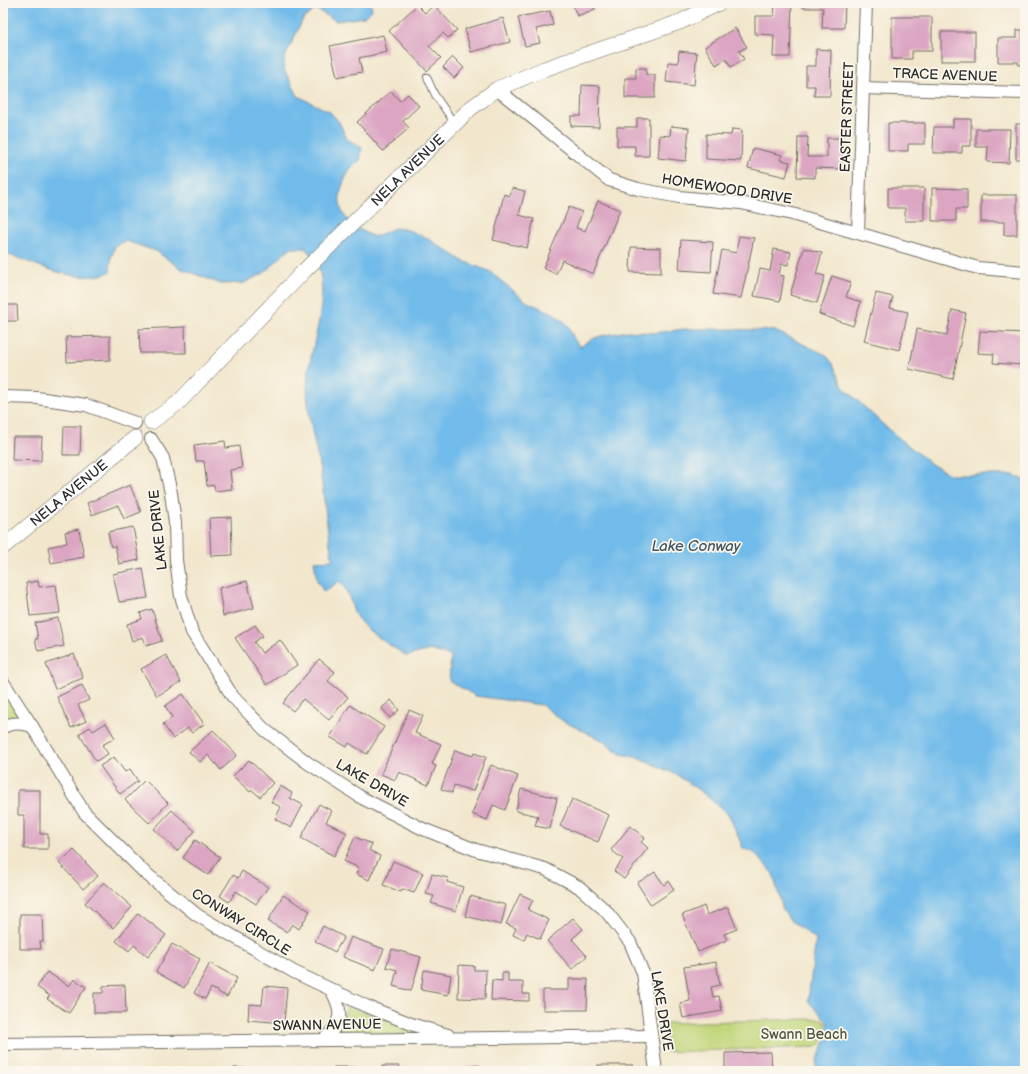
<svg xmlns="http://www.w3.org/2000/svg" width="1028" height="1074" font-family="'Balsamiq Sans',sans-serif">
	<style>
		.green { fill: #c1d67a; stroke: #768052 }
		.water { fill: #71bbea; stroke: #4e738a }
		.building { fill: #dca6c3 }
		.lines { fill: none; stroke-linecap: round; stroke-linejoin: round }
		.service-casing { stroke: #716d64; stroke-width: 8 }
		.minor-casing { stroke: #716d64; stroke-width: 14 }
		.tertiary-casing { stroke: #716d64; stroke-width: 16 }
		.service { stroke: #fff; stroke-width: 6 }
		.minor { stroke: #fff; stroke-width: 12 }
		.tertiary { stroke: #fff; stroke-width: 15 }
		.labels { text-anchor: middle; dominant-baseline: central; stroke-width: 3.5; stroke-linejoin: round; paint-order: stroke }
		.street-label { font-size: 14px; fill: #2b2b2b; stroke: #fbf7ec }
		.park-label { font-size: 14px; fill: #50563f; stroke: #fbf7ec }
		.water-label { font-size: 15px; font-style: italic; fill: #405664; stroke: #fbf7ec }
	</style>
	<rect width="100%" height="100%" fill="#fbf7ec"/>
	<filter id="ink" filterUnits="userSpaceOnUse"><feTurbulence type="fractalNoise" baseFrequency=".025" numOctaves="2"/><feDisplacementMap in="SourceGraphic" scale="8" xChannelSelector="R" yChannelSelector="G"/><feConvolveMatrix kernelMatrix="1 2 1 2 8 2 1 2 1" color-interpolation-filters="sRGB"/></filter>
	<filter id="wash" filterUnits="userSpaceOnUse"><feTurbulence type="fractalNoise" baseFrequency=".012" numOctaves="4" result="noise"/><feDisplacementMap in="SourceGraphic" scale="16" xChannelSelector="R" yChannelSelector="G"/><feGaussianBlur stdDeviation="0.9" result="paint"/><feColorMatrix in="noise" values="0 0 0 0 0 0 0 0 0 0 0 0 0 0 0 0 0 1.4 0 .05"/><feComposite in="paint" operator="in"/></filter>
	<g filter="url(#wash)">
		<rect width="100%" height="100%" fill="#f2e7cd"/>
		<g class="green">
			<path d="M3 685 20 717 18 718 3 721Z"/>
			<path d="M347 1006 411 1028 410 1034 337 1035Z"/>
			<path d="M809 1019H822L826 1022 821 1043 817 1047 666 1052V1023Z"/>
		</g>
		<path class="water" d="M3 3H371L372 10 364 17 336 21 316 9 303 19 284 59V69L298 96 330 112 339 122 347 139 362 148C361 151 361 157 360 160 357 164 351 166 349 171 330 205 341 222 374 237L395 228 408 230 425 237 463 261 489 271 527 302 553 313 567 324 574 339 580 347 592 339 601 336 628 331 653 333 685 329H729L775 331 826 355 833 364 843 387 889 430 931 464 951 475H1014L1025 481V1071H816V1063L826 1039 828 1022 808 1001 816 939 790 920 783 910 773 874 755 853 743 848 729 815 703 793 677 775 640 758 621 754 603 741 563 721 542 705 476 696 449 681 451 656 430 650 407 656C390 645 371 635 358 619 349 606 352 593 339 581L324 592 317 580 314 561 333 560C327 532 325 504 321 476 316 443 304 409 308 374 313 340 331 293 316 260 314 256 307 251 304 248H290L264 273 244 283 221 284 180 268 156 251 126 241 115 246 111 258 110 272C75 286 37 263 3 253Z"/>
		<g id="blocks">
			<g class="building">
				<path d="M572 3H593L595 9 577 16Z"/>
				<path d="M775 3H792L790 57H773L774 35 755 34V16H774Z"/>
				<path d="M803 3H845L844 28H822L823 8H803Z"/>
				<path d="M417 5 425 13 434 5 457 30 448 38 443 33 429 46 441 58 427 71 389 31Z"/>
				<path d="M550 11 553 25 536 29 540 43 525 46 518 17Z"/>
				<path d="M892 17H932V51H912V59H892Z"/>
				<path d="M503 18 510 42 471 52 465 29Z"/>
				<path d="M735 28 747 47 739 51 744 59 731 67 726 59 716 65 705 47Z"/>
				<path d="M1017 30H1025V65H1018V62H998V38H1017Z"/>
				<rect x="941" y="32" width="34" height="29"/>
				<path d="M383 35 387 52 359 58 362 72 337 77 330 46Z"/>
				<path d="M816 49 831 50 830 96H814L815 86H806V66H816Z"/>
				<path d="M679 51 697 53 694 85 666 82 668 62 678 63Z"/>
				<path d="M453 57 464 68 454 78 443 67Z"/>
				<path d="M636 68H646V75H655V98H625V78H636Z"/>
				<path d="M582 85 600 86 599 127 571 126V116H581Z"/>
				<path d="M391 91 400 101 408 94 419 106 403 121 409 128 383 151 357 122Z"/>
				<path d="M637 118H649V156H635V146H617V127H637Z"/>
				<path d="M953 119H971V146H962V153H933L934 127H953Z"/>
				<path d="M888 123H925V144H908V151H888Z"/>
				<rect x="1016" y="124" width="9" height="35"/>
				<path d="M671 126 689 128 686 161 658 158 660 135 670 136Z"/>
				<path d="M732 129 742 130 741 161 706 159V134L731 135Z"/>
				<path d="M976 129H1010L1009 163 987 162 988 147H976Z"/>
				<path d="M798 137H808L807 157H827V138H843L842 169 815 168V178L797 177Z"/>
				<path d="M753 148 782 155 780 160 790 162 786 177 748 168Z"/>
				<path d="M512 188 525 191 519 215 534 219 527 248 493 240 504 194 510 196Z"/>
				<path d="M888 188H924V221H905V208H888Z"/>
				<path d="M932 188 967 189V209H956V221H932Z"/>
				<path d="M981 195H1017V235H1004V222H981Z"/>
				<path d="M598 201 620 210 593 274 562 260 556 274 543 268 569 207 582 212 576 228 585 231Z"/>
				<path d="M739 236 754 238 741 298 713 294 722 250 736 253Z"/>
				<path d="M681 240 713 242 711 272 679 270Z"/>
				<path d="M631 247 661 248V273L630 272Z"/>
				<path d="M804 248 822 253 816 274 825 276 817 303 790 295Z"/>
				<path d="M774 249 791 252 788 265 781 264 779 275 784 276 780 301 754 296 760 269 770 271Z"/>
				<path d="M832 276 851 282 846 297 861 302 853 326 819 314Z"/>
				<path d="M876 293 893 297 890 308 908 312 899 350 864 341Z"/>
				<path d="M3 305H17L18 321H3Z"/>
				<path d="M952 310 966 313 953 379 909 369 917 329 947 335Z"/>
				<path d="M185 327 186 353H140L139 329Z"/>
				<path d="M980 331 1025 333 1024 365 993 363 994 354 978 353Z"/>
				<path d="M110 336V360L67 362 66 337Z"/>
				<path d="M64 426H81L80 455H63Z"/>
				<path d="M13 437H42L41 461 12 460Z"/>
				<path d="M225 441 226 448 239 446 242 468 230 470 232 489 215 491 214 485 207 486 204 461H196L194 445Z"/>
				<path d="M130 485 141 512 124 519 118 505 92 515 87 503Z"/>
				<path d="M231 517 232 555 211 556 209 518Z"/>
				<path d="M133 527 139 560 119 564 115 546 111 547 108 532Z"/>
				<path d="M79 529 84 557 51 563 48 547 67 543 65 532Z"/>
				<path d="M143 568 148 598 119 602 113 574Z"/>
				<path d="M38 581 39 587 56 585 60 613 30 616 26 583Z"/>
				<path d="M247 581 254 608 223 616 219 588Z"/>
				<path d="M152 609 162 641 146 646 143 637 132 641 127 624 142 619 140 613Z"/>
				<path d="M58 618 64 646 38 651 35 639H38L35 623Z"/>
				<path d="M255 625 263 636 254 642 262 653 280 640 297 665 267 685 235 638Z"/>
				<path d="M74 654 83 678 55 689 46 664Z"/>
				<path d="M166 655 181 682 157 696 141 669Z"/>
				<path d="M319 659 335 672 328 681 348 697 329 720 303 699 293 711 283 703Z"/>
				<path d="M82 685 89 700 78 705 86 721 71 728 57 697Z"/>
				<path d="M183 694 204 724 192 733 188 728 173 739 163 724 172 717 165 706Z"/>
				<path d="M391 700 399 710 390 718 382 708Z"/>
				<path d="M350 705 384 727 367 754 349 743 347 747 330 737Z"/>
				<path d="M409 710 423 716 415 733 441 744 432 764 436 766 428 785 399 772 395 780 381 774Z"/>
				<path d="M106 723 115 738 102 745 108 754 96 761 79 734 90 727 93 731Z"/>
				<path d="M213 730 237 755 221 770 208 755 200 762 189 752Z"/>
				<path d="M455 750 473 756 474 753 486 757 473 791 454 785 452 793 441 789Z"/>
				<path d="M114 757 125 772 130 769 138 781 120 794 100 766Z"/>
				<path d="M249 760 273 783 260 797 252 790 250 792 233 776Z"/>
				<path d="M491 765 518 776 505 810 493 805 487 820 472 814Z"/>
				<path d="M145 780 168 803 149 823 125 800Z"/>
				<path d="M280 786 292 793 290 798 303 805 291 828 275 819 281 807 271 802Z"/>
				<path d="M521 789 557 798 550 829 535 826 538 816 516 811Z"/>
				<path d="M18 790H40V834H48V849H24V815H18Z"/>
				<path d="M572 799 609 815 598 842 560 826Z"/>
				<path d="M319 804 332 811 326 822 347 833 334 856 301 838Z"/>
				<path d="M172 810 195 831 177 851 154 829Z"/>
				<path d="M630 826 645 838 641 842 648 848 624 879 614 871 623 859 611 850Z"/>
				<path d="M355 837 372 844 369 850 380 856 369 880 356 874 359 868 344 861Z"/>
				<path d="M195 840 220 857 208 875 183 858Z"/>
				<path d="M74 850 98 876 83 889 59 863Z"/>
				<path d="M393 861 423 873 414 893 402 889 401 892 383 885Z"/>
				<path d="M242 871 268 887 256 904 236 891 229 902 220 896 233 875 238 878Z"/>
				<path d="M655 872 664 885 669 881 674 890 651 905 637 883Z"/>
				<path d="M432 874 448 878 447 882 463 887 456 911 431 903 434 896 426 894Z"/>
				<path d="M104 882 132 907 113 928 85 903Z"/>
				<path d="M520 894 533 900 528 910 549 920 540 939 527 933 524 940 513 935 516 928 506 924Z"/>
				<path d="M283 895 310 911 299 929 292 924 287 932 268 921Z"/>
				<path d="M470 896 506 905 501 925 465 916Z"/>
				<path d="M704 906 707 915 728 907 737 929 724 934 727 940 698 952 682 915Z"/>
				<path d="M138 913 166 935 148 957 134 945 129 951 116 941Z"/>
				<path d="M20 914H42L43 941H40L41 949H20Z"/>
				<path d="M573 918 583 929 572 939 587 956 572 969 547 941Z"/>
				<path d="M323 926 344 937 335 952 315 941Z"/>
				<path d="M351 937 384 949 375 970 343 957Z"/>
				<path d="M172 944 200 959 184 988 156 972Z"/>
				<path d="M392 949 421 957 411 991 393 986 397 970 386 967Z"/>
				<path d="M716 962 720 985 711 987 713 997 719 996 722 1011 683 1018 680 1003 690 1001 684 967Z"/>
				<path d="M210 963 237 978 227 997 211 988 205 999 194 993Z"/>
				<path d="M459 965 474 966V970H486L485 999 458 998Z"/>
				<path d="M424 970 451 975 448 995 421 990Z"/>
				<path d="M47 972 69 986 74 979 86 987 69 1013 47 999 50 996 37 987Z"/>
				<path d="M502 973H508V982H523V994H529V1001L491 1000 492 980 502 981Z"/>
				<path d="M569 979H588L587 1010H543V990H569Z"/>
				<path d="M125 985 126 1013H94V993H103V986Z"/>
				<path d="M264 986 287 988 284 1023 248 1020 249 1004 262 1005Z"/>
				<path d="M771 1052 772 1071H725V1053Z"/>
				<rect x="598" y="1065" width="35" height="6"/>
				<path d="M382 1066H399L398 1071H382Z"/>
				<rect x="468" y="1066" width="12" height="5"/>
				<rect x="334" y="1067" width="21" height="4"/>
				<rect x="234" y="1068" width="20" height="3"/>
				<path d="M586 1068V1071H552V1069Z"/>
				<rect x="277" y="1069" width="12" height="2"/>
			</g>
		</g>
	</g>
	<g filter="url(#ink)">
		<use href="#blocks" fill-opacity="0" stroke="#716d64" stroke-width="1"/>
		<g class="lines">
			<defs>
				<path id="service" d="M427 77 435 95 455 124"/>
				<g id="minor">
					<path d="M863 88 1025 93"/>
					<path d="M497 89 609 180 638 189 679 197 741 203 792 214 978 268 1025 272"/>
					<path d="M858 232 866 3"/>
					<path d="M3 397 37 398 86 405 135 423"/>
					<path d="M151 439 163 458 171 493 175 523 176 560 181 596 192 632 233 697 265 730 308 763 362 798 423 829 476 850 545 869 579 887 606 911 630 942 643 973 656 1071"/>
					<path d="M3 682 32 726 84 812 144 872 197 915 294 972 366 1006 414 1025 448 1035"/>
					<path d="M3 727C13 722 21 723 32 726"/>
					<path d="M323 1040C342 1024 344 1011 331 990"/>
					<path d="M3 1044 651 1036"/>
				</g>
				<g id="tertiary">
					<path id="s1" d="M151 422 178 403 305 270 471 108 497 89 544 69 680 22 719 3"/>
					<path id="s2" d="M3 547 135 438"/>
				</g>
			</defs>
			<use href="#service" class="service-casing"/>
			<use href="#minor" class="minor-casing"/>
			<use href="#tertiary" class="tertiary-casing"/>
			<use href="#service" class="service"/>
			<use href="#minor" class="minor"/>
			<use href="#tertiary" class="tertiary"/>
		</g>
	</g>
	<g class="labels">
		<g class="street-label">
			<text transform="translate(945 75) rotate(2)">TRACE AVENUE</text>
			<text transform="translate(847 117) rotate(-88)">EASTER STREET</text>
			<text stroke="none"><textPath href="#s1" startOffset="360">NELA AVENUE</textPath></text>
			<text transform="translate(727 189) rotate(9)">HOMEWOOD DRIVE</text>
			<text stroke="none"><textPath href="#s2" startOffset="85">NELA AVENUE</textPath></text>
			<text transform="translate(158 530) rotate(-96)">LAKE DRIVE</text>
			<text transform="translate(372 783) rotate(30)">LAKE DRIVE</text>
			<text transform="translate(241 922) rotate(32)">CONWAY CIRCLE</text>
			<text transform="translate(662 1011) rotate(81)">LAKE DRIVE</text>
			<text transform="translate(327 1025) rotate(-1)">SWANN AVENUE</text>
		</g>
		<g class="park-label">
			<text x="804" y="1034">Swann Beach</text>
		</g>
		<g class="water-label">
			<text x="696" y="546">Lake Conway</text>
		</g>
	</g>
	<rect width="1028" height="1074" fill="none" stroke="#fbf7ec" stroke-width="16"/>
</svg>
